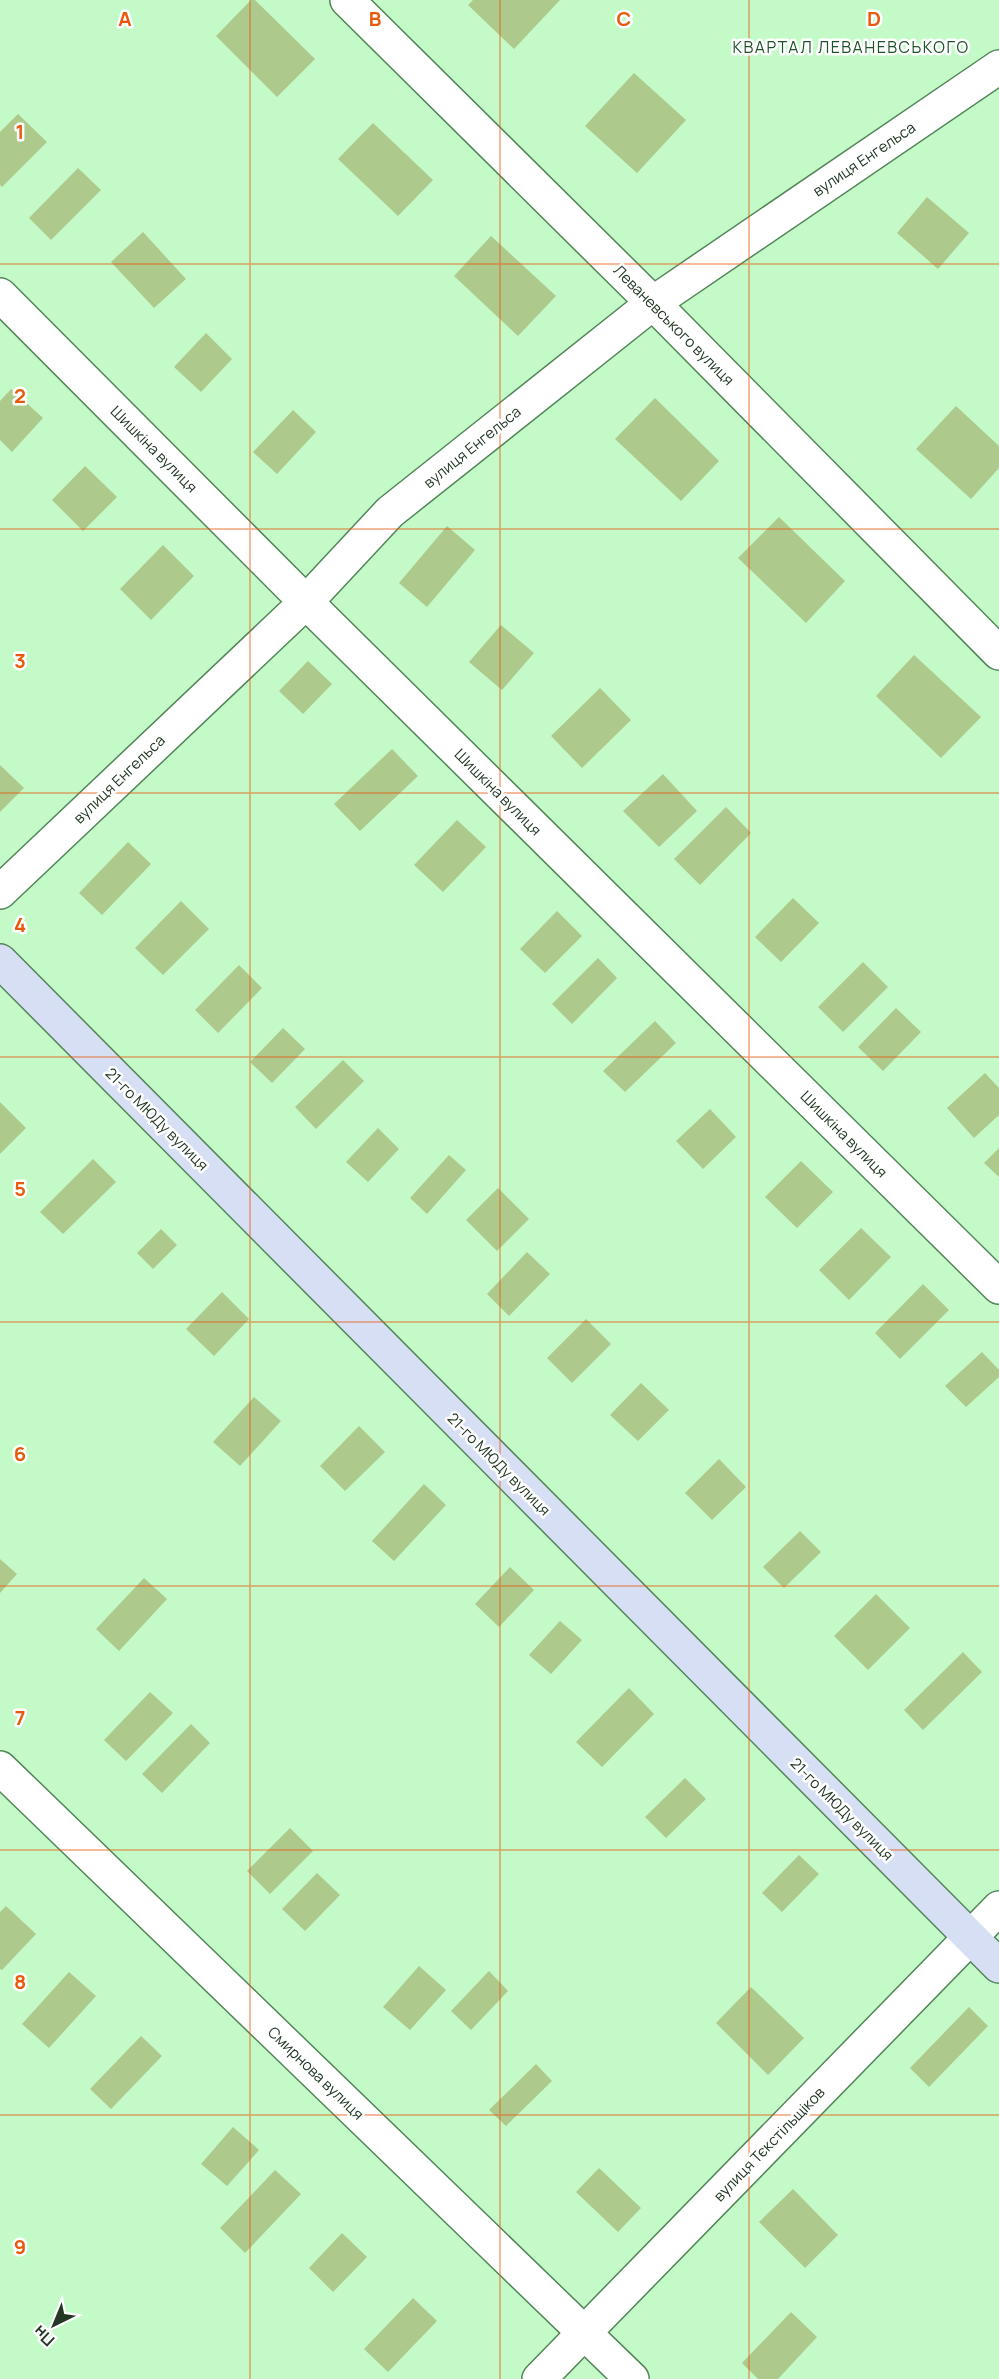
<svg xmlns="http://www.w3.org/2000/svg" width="999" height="2379" font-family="Manrope,sans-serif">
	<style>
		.building { fill: #aec98c }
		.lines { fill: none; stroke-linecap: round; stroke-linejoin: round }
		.street-casing { stroke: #538559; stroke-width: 36 }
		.secondary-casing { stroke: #538559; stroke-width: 36 }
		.street { stroke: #fff; stroke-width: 33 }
		.secondary { stroke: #d7dff4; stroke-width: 33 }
		.grid { fill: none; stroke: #e8590c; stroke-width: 1.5; stroke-opacity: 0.55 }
		.labels { text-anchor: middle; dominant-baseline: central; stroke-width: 5; stroke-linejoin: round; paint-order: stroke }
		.street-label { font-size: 15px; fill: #233825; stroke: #fff }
		.neighbourhood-label { font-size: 16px; letter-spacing: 1.5px; fill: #205229; stroke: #fff }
		.grid-label { font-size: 20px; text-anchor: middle; font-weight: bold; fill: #e8590c; stroke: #fff; stroke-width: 5; stroke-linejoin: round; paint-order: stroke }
	</style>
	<rect width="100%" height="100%" fill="#c3fac8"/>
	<g class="building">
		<path d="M251 0H255L315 59 277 97 216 36Z"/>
		<path d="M473 0H560L514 49 468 5Z"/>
		<path d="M634 73 686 120 637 173 585 126Z"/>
		<path d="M18 114 47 142 2 187 0 185V132Z"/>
		<path d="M373 123 433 180 398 216 338 159Z"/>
		<path d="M78 168 101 190 51 240 29 218Z"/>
		<path d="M927 197 969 233 938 269 897 233Z"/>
		<path d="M143 232 186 279 154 308 111 262Z"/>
		<path d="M491 236 556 296 518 336 454 276Z"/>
		<path d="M206 333 232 359 201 392 174 367Z"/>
		<path d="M11 389 43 418 12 452 0 440V401Z"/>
		<path d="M655 398 719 461 681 501 615 439Z"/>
		<path d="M956 406 999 446V468L971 499 916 449Z"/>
		<path d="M293 410 316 432 277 474 253 452Z"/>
		<path d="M85 466 117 497 83 531 52 500Z"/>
		<path d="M779 517 845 581 806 623 738 558Z"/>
		<path d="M447 526 475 550 427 607 399 583Z"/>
		<path d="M163 545 194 576 151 620 120 589Z"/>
		<path d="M501 625 534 653 502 690 469 662Z"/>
		<path d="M914 655 981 717 941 758 876 696Z"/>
		<path d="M308 661 332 684 303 714 279 691Z"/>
		<path d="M600 688 631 720 582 768 551 736Z"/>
		<path d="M392 749 418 776 360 831 334 804Z"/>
		<path d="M0 765 24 788 0 812Z"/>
		<path d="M663 774 697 811 659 847 623 811Z"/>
		<path d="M726 807 751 833 700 885 674 859Z"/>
		<path d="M457 820 486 847 443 892 414 865Z"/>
		<path d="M128 842 151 864 102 915 79 893Z"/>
		<path d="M793 898 819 923 781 962 755 937Z"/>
		<path d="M181 901 209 929 163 975 135 948Z"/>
		<path d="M557 911 582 936 545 973 520 949Z"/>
		<path d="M598 958 617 978 572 1024 552 1004Z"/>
		<path d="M863 962 888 987 843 1032 818 1007Z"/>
		<path d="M239 965 262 988 218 1033 195 1010Z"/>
		<path d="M896 1008 921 1032 883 1071 858 1047Z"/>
		<path d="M655 1021 676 1043 625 1092 603 1071Z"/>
		<path d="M283 1028 305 1049 272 1083 250 1062Z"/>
		<path d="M343 1060 364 1081 316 1129 295 1107Z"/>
		<path d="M985 1073 999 1088V1115L974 1138 947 1108Z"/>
		<path d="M0 1102 26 1128 0 1154Z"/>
		<path d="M710 1109 736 1137 703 1169 676 1141Z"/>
		<path d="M378 1128 399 1149 368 1182 346 1162Z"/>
		<path d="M999 1148V1177L984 1163Z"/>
		<path d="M449 1155 466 1170 427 1214 410 1198Z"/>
		<path d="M93 1159 116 1182 63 1234 40 1212Z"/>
		<path d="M801 1161 833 1192 797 1228 765 1197Z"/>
		<path d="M498 1188 529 1219 497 1251 466 1220Z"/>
		<path d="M861 1228 891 1257 849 1300 819 1270Z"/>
		<path d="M161 1229 177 1245 153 1269 137 1253Z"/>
		<path d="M527 1252 550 1274 509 1316 487 1294Z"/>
		<path d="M923 1284 949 1310 900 1359 875 1333Z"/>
		<path d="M222 1292 249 1319 214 1356 186 1329Z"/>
		<path d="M586 1319 611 1344 572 1383 547 1358Z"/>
		<path d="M982 1352 999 1370V1377L966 1407 945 1386Z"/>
		<path d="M641 1383 669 1410 638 1441 610 1415Z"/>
		<path d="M254 1397 281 1421 240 1466 213 1442Z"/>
		<path d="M359 1426 385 1452 345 1491 320 1466Z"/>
		<path d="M719 1459 746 1487 712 1520 685 1493Z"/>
		<path d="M424 1484 446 1505 394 1561 372 1541Z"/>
		<path d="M800 1531 821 1552 784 1588 763 1567Z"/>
		<path d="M0 1559 17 1574 0 1593Z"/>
		<path d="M510 1567 534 1590 499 1627 475 1604Z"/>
		<path d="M144 1578 167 1599 119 1651 96 1629Z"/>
		<path d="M876 1594 910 1628 868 1670 834 1636Z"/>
		<path d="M560 1621 582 1640 551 1674 529 1655Z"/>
		<path d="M963 1652 982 1672 923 1730 904 1710Z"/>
		<path d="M629 1688 654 1714 602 1767 576 1742Z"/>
		<path d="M150 1692 173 1713 126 1761 104 1740Z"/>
		<path d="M191 1724 210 1743 162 1793 142 1774Z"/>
		<path d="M685 1778 706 1799 666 1838 645 1817Z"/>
		<path d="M290 1828 313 1851 270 1894 247 1871Z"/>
		<path d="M799 1855 819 1874 782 1912 762 1893Z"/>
		<path d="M317 1873 340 1895 305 1931 282 1909Z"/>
		<path d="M6 1906 36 1934 2 1970 0 1969V1912Z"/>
		<path d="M419 1966 446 1990 410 2030 383 2007Z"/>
		<path d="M489 1971 508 1991 471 2030 451 2011Z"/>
		<path d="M69 1972 96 1996 49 2048 22 2024Z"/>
		<path d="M751 1987 804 2038 768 2075 716 2023Z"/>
		<path d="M969 2007 988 2026 929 2087 910 2068Z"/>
		<path d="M141 2036 162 2056 111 2109 90 2089Z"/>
		<path d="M536 2064 552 2081 506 2126 489 2110Z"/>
		<path d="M233 2127 259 2150 227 2186 201 2164Z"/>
		<path d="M599 2168 641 2208 618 2232 576 2192Z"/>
		<path d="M275 2170 301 2194 245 2253 220 2228Z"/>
		<path d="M793 2189 838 2235 805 2268 759 2222Z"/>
		<path d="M342 2233 367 2257 333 2292 309 2268Z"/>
		<path d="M413 2298 437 2321 388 2372 364 2349Z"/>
		<path d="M791 2312 817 2337 778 2379H758L742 2363Z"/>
	</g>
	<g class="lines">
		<defs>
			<g id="street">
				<path d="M347 0 653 303 999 653"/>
				<path d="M0 295 306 602 999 1287"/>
				<path d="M0 892 306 602 390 512 653 303 999 67"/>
				<path d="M0 1768 632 2379"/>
				<path d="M539 2379 999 1908"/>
			</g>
			<path id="secondary" d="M0 961 999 1966"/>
		</defs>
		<use href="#street" class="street-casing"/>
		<use href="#secondary" class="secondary-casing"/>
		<use href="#street" class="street"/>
		<use href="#secondary" class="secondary"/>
	</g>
	<path class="grid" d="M250 0V2379M500 0V2379M749 0V2379M0 264H999M0 529H999M0 793H999M0 1057H999M0 1322H999M0 1586H999M0 1850H999M0 2115H999"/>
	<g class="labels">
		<g class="street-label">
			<text transform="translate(864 159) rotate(-34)">вулиця Енгельса</text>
			<text transform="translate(674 325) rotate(45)">Леваневського вулиця</text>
			<text transform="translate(472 447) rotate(-39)">вулиця Енгельса</text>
			<text transform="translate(154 449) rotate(45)">Шишкіна вулиця</text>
			<text transform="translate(119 779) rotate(-44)">вулиця Енгельса</text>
			<text transform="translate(498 792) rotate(45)">Шишкіна вулиця</text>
			<text transform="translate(157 1119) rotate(45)">21-го МЮДу вулиця</text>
			<text transform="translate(844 1134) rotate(45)">Шишкіна вулиця</text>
			<text transform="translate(499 1464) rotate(45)">21-го МЮДу вулиця</text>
			<text transform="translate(842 1809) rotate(45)">21-го МЮДу вулиця</text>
			<text transform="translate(316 2073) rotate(44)">Смирнова вулиця</text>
			<text transform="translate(769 2144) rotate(-46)">вулиця Тєкстільщіков</text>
		</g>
		<g class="neighbourhood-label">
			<text x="851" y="47">КВАРТАЛ ЛЕВАНЕВСЬКОГО</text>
		</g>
	</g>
	<g class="grid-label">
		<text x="125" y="26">A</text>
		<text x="375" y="26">B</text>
		<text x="624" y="26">C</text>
		<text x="874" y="26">D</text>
		<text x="20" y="139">1</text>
		<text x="20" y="403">2</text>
		<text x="20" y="668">3</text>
		<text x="20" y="932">4</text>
		<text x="20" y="1196">5</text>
		<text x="20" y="1461">6</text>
		<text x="20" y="1725">7</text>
		<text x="20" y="1989">8</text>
		<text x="20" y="2254">9</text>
	</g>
	<g transform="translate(54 2325) rotate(223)" stroke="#ffffff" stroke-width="4.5" paint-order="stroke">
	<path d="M0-4.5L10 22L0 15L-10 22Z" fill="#233825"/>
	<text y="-9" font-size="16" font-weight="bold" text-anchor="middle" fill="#233825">Пн</text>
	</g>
</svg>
